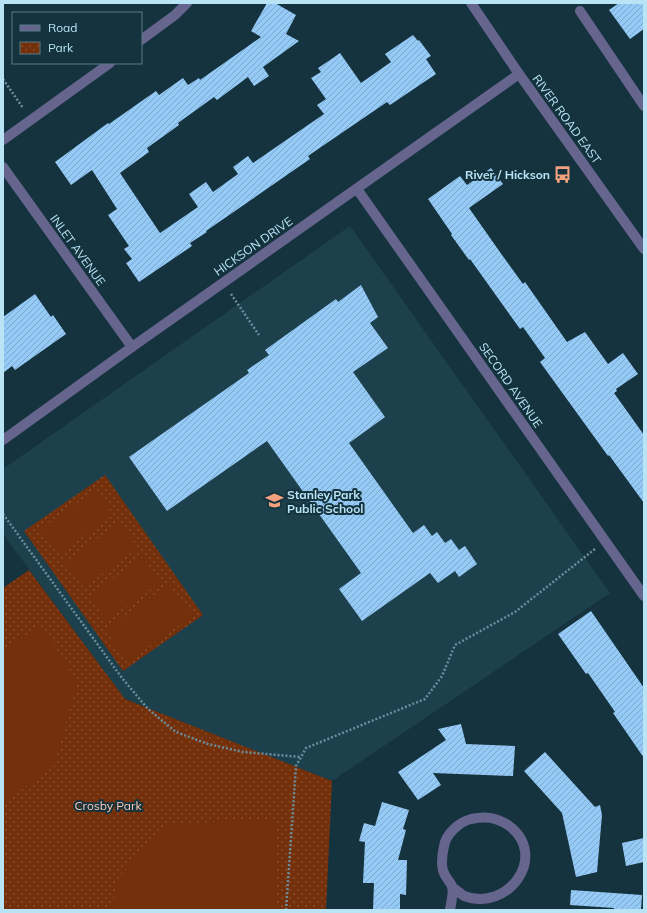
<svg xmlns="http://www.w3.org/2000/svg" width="647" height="913" font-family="Mulish,sans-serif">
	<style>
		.built { fill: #1d404d }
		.park { fill: url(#park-dots) }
		.pitch { fill: #73300a }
		.building { fill: url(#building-hatch) }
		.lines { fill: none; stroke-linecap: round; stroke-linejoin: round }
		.path { stroke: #698e9d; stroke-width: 2.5; stroke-dasharray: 2 2; stroke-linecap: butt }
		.minor { stroke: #66658d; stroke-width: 10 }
		.labels { text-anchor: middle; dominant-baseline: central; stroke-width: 4; stroke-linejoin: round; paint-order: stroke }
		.street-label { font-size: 12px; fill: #b8e4f6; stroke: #14333e }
		.poi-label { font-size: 12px; font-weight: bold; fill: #b8e4f6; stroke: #14333e; text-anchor: end }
		.park-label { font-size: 12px; fill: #fecab3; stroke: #14333e }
	</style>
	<defs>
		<pattern id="park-dots" width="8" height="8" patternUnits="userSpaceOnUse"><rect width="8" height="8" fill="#73300a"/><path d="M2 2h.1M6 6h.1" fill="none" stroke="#854e2e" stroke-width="1.8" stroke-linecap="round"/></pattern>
		<pattern id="building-hatch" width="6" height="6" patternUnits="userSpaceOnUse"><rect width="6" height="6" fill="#96caf6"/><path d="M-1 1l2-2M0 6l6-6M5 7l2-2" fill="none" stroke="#7ea8cb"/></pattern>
	</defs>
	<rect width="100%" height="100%" fill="#14333e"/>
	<path class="built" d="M350 226 610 593 332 781 125 699 3 534V469Z"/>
	<g class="park">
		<path d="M105 475 203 615 123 671 24 531Z"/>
		<path d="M29 570 125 699 332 781 326 910H3V588Z"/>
	</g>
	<g class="pitch">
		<path d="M96 490 113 515 59 554 41 529Z"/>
		<path d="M120 523 138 548 83 587 65 562Z"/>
		<path d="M143 557 161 582 106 620 89 596Z"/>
		<path d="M169 584 192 616 127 662 105 630Z"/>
		<path d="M41 625 77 682 54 766 3 803V650Z"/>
		<path d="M277 819 276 910H112L117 880 166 824Z"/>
	</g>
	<g class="building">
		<path d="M267 3H275L296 15 286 34 299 41 263 67 269 76 254 86 248 77 217 100 214 97 178 123 179 125 147 148 149 152 120 173 160 233 198 207 189 194 206 182 213 192 238 174 233 167 248 156 253 163 324 114 317 105 326 99 311 78 321 72 318 68 333 58 340 53 361 83 391 62 385 54 413 35 418 41 419 40 431 56 426 59 436 74 390 105 387 102 324 145 308 156 310 159 206 231 207 232 190 243 192 246 139 282 126 263 132 259 124 249 129 246 108 215 117 209 92 170 71 185 55 162 108 123 109 124 156 91 159 95 183 78 188 85 199 78 200 80 261 37 251 31Z"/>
		<path d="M619 3H644V29L630 39 609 10Z"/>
		<path d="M491 168 503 184 469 208 502 255 523 284 525 282 567 342 585 332 608 364 623 353 638 374 616 389 617 391 614 393 644 435V503L609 455 608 456 540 362 545 358 523 327 520 329 470 259 469 260 451 235 452 234 428 199 460 176 467 185Z"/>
		<path d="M361 285 378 317 370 323 388 348 353 372 385 417 349 443 413 533 424 525 432 536 437 532 445 543 451 539 459 550 465 546 477 564 459 577 455 571 438 583 430 573 362 621 339 589 361 573 267 441 167 511 129 457 249 373 247 370 269 355 265 350 336 299 338 302Z"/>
		<path d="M35 294 51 317 53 315 66 334 15 370 12 366 3 373V317Z"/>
		<path d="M591 611 644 688V758L613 713 615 712 613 709 588 673 586 674 558 634Z"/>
		<path d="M461 724 466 744 515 746 513 776 433 773 441 785 418 800 398 772 446 740 438 729Z"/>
		<path d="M545 752 595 807 600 805 602 815 597 872 576 877 562 813 524 771Z"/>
		<path d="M382 802 409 810 403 829 406 830 398 860H407L406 895 400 894V910H373L374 883H363L365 842 359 841 364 823 375 826Z"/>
		<path d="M644 838V862L626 866 622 843Z"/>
		<path d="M571 890 642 895 641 910H614V908L570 905Z"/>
	</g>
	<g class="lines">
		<g class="path">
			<path d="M3 79 23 108"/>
			<path d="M231 294 259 335"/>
			<path d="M3 514 122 678 148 709 176 732 208 744 243 752 301 757"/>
			<path d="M286 910 296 766 306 748 425 699 442 676 455 645 515 612 595 549"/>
		</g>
		<g class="minor">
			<path d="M471 3 519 74 644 249"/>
			<path d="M580 11 644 106"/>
			<path d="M141 40 175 15 187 3"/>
			<path d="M3 140 110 63"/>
			<path d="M3 167 132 347"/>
			<path d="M357 189 644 596"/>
			<path d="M3 440 132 347 519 74"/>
			<path d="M450 910C451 903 454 892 452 886 450 882 447 879 445 875 440 867 442 855 444 846 446 834 459 822 471 819 485 816 495 817 508 825 550 855 508 913 464 896 460 893 456 890 452 887"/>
		</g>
	</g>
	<defs>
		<symbol id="bus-bare" viewBox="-9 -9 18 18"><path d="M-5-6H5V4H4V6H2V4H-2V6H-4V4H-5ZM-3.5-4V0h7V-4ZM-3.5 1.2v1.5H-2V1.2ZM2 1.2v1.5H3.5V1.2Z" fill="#f1a17d" stroke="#14333e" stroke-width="2.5" paint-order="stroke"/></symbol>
		<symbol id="school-bare" viewBox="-9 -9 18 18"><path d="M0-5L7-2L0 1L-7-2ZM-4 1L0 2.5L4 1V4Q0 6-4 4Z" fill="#f1a17d" stroke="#14333e" stroke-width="2.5" paint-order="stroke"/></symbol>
	</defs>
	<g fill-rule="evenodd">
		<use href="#bus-bare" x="550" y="162" width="25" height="25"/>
		<use href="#school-bare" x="262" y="488" width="25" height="25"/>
	</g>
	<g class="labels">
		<g class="street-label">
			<text transform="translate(567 119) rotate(54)">RIVER ROAD EAST</text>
			<text transform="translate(253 246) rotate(-35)">HICKSON DRIVE</text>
			<text transform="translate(78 250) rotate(54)">INLET AVENUE</text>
			<text transform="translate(511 385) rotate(55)">SECORD AVENUE</text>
		</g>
		<g class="poi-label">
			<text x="550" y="174">River / Hickson</text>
			<text x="287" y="494" text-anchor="start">Stanley Park<tspan x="287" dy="14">Public School</tspan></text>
		</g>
		<g class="park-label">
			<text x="108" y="805">Crosby Park</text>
		</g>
	</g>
	<rect width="647" height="913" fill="none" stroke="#b8e4f6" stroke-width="8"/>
	<rect x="12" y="12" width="130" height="52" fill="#14333e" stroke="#567a88"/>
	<rect x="20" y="25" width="20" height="6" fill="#66658d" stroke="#567a88"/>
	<text x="48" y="32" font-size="12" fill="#b8e4f6">Road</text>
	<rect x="20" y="42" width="20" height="12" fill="url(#park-dots)" stroke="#567a88"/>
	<text x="48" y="52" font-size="12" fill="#b8e4f6">Park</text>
</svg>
